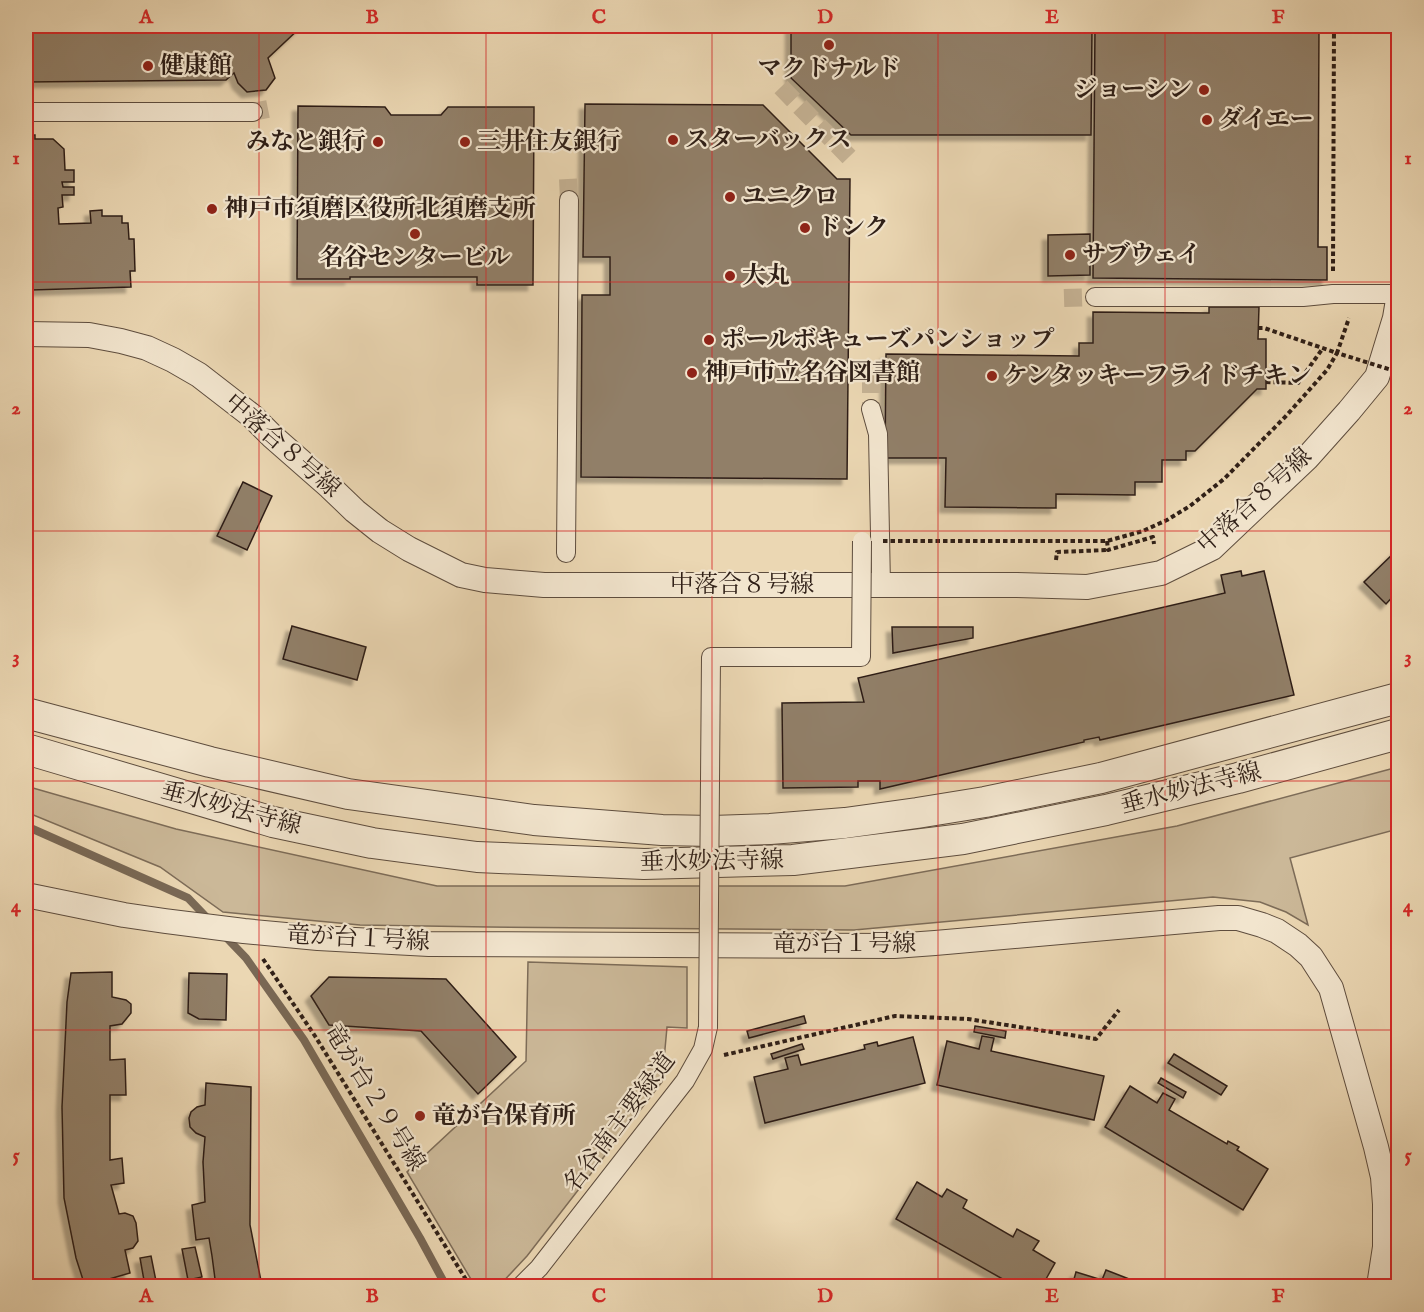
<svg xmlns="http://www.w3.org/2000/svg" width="1424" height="1312" font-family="'IM FELL English','Noto Serif JP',serif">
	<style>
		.green { fill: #cbb898; stroke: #7d6c58; stroke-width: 1.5 }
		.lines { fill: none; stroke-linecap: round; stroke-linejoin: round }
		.stream { stroke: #796855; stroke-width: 8 }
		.building { fill: #917f68; stroke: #2f1f17; stroke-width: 1.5; filter: url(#shadow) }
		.pedestrian-tunnel { stroke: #c5b294; stroke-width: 18; stroke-dasharray: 18 9; stroke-linecap: butt }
		.pedestrian-casing { stroke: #5e4d3e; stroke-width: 20 }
		.minor-casing { stroke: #5e4d3e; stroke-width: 26 }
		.tertiary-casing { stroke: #5e4d3e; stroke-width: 32 }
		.path { stroke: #2f1f17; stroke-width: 4; stroke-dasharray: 4.5 3; stroke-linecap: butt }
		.pedestrian { stroke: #f2e5ce; stroke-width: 18 }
		.minor { stroke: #f2e5ce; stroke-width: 24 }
		.tertiary { stroke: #f2e5ce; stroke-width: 30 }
		.pedestrian-bridge-casing { stroke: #5e4d3e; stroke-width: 20; stroke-linecap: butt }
		.path-bridge { stroke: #2f1f17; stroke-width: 4; stroke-dasharray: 4.5 3; stroke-linecap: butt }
		.pedestrian-bridge { stroke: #f2e5ce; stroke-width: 18 }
		.grid { fill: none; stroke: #d62828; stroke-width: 1.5; stroke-opacity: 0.55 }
		.poi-dot { fill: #8f2418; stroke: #f2e5ce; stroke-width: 2 }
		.labels { text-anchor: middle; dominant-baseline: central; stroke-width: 4.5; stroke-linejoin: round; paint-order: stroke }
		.poi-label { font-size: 24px; font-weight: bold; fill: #2f1f17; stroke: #f2e5ce; text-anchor: start }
		.street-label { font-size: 24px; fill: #2f1f17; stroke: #f2e5ce }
		.neatline { fill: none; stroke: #d62828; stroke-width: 2 }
		.grid-label { font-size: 20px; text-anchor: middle; font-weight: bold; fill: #d62828 }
	</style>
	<defs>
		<filter id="shadow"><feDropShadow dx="-5.5" dy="5.5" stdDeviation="1.5" flood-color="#0004"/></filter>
	</defs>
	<rect width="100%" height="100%" fill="#ebd7b3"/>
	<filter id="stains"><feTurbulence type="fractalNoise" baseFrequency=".00333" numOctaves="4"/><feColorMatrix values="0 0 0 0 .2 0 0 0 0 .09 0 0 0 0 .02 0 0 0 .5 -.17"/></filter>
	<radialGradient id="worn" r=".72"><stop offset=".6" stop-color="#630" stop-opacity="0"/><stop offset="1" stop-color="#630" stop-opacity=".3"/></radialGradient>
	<g class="green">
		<path d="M1398 767V829L1290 858 1308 925 1286 912 1260 902 1213 897 854 930 489 927 360 925 223 912 160 867 26 812V786L176 829 437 886H845L1177 826Z"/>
		<path d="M528 962 687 967V1028L667 1027 662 1082 527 1256 499 1286H475L407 1172 526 1061Z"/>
	</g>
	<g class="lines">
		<g class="stream">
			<path d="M26 826 188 898 211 922"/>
			<path d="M222 933 246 958 304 1040 420 1238 446 1286"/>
		</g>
	</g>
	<g class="building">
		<path d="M26 26H302L268 58 275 78 266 90 247 92 238 83 234 73 226 80 26 82V97Z"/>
		<path d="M791 26H1092L1091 135H851L791 78Z"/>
		<path d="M1095 26H1319L1318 247H1327V280L1093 278Z"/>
		<path d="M585 104 763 105 837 179H850L847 479 581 477 582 295H610V257H583Z"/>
		<path d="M298 106 385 107 391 115H441L448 107H534L533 285H477V277H350V279H297Z"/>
		<path d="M26 135H35V139H53L64 149 65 170H74V182H62L63 187H74V195H62L63 207 58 208 59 224 91 223 90 211 102 210V216H122V223H128L129 239H134L135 271H130L131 287 31 290V270L26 265Z"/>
		<path d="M1090 234V275L1048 276V235Z"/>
		<path d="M1209 307H1259L1258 339H1266V389H1257L1195 451H1186V460H1162V482H1135V495L1056 494V508L945 507 946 458H885L886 354 1079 356V343H1093V312L1209 313Z"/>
		<path d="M243 482 272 496 247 550 217 536Z"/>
		<path d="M1398 549V591L1386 604 1364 582Z"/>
		<path d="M1241 571 1242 576 1264 571 1294 695 1100 740 1099 737 1084 740V742L880 789V781H858V787L783 788 782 703 864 702 858 678 1225 593 1221 575Z"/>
		<path d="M292 626 366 647 357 680 283 659Z"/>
		<path d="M892 627H973V638L893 653Z"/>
		<path d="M112 972V997L126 1000 131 1004V1013L122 1024 110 1026V1060L125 1059 126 1095H110V1160L122 1158 124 1183 111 1185 119 1214 125 1213 133 1216 136 1223 138 1241 133 1248 125 1250 130 1273 85 1286 76 1258 64 1198 62 1107 67 1002 71 973Z"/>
		<path d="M189 973 227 974 226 1020 199 1019 188 1013Z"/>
		<path d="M329 977 446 979 516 1057 478 1094 421 1031 329 1025 311 996Z"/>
		<path d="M804 1016 806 1023 749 1038 747 1031Z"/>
		<path d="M975 1026 1006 1031 1005 1038 974 1032Z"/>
		<path d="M982 1036 994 1038 991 1051 1104 1076 1094 1120 937 1085 947 1041 979 1049Z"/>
		<path d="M913 1037 925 1083 765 1123 754 1077 788 1069 785 1058 798 1055 801 1065 865 1049 864 1045 877 1042 878 1046Z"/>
		<path d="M802 1044 804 1049 773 1059 771 1054Z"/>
		<path d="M1174 1054 1227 1086 1221 1095 1168 1063Z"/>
		<path d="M1161 1078 1186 1092 1183 1098 1158 1083Z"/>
		<path d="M206 1083 251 1087 250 1225 262 1286H204L203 1283 215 1279 212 1256 209 1238 196 1240 192 1205 205 1202 203 1162 205 1137 196 1133 190 1127 189 1118 191 1112 197 1107 205 1105Z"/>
		<path d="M1130 1086 1157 1103 1163 1093 1175 1099 1169 1110 1227 1144 1228 1141 1239 1147 1237 1150 1268 1169 1243 1210 1105 1127Z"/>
		<path d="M917 1182 942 1197 947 1189 967 1200 963 1208 1013 1237 1017 1229 1039 1241 1033 1250 1055 1263 1042 1286H1015L896 1219Z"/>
		<path d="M195 1247 202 1277 188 1280 182 1249Z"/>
		<path d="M151 1256 157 1286H145L140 1258Z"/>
		<path d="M1106 1270 1129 1279 1126 1286H1072L1076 1272 1102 1280Z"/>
	</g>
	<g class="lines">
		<g class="pedestrian-tunnel">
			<path d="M781 87 849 157"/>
			<path d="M253 112 268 109"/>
			<path d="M568 179 569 200"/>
			<path d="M1064 298 1095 297"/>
			<path d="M871 375V409"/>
		</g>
		<defs>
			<g id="pedestrian">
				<path d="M26 112H253"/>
				<path d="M1095 297H1303L1333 294H1398"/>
				<path d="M871 409 878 434 881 585"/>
				<path d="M566 553 569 200"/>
				<path d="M521 1286 539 1268 685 1081 703 1049 708 1027"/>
			</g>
			<g id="minor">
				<path d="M26 334 89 335 121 341 147 348 173 360 199 375 252 416 273 437 330 487 355 511 380 531 409 549 461 575 485 580 544 585H1017L1087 587 1161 573 1212 548 1307 458 1349 411 1377 377 1395 318 1398 300"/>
				<path d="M26 895 124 915 165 921 244 931 318 938 429 944 894 946 935 943 1219 918H1238L1262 925 1277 931 1298 945 1311 957 1331 988 1376 1147 1383 1177 1385 1204V1247L1379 1286"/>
			</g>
			<g id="tertiary">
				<path d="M26 713 210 762 348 794 534 820 662 830 712 831 770 829 845 823 917 813 985 802 1101 778 1398 698"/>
				<path d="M26 749 273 822 372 843 477 857 644 864 793 860 963 839 1106 810 1238 778 1398 734"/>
			</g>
		</defs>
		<use href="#pedestrian" class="pedestrian-casing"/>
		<use href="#minor" class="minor-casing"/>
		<use href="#tertiary" class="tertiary-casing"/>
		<g class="path">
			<path d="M1333 271 1334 26"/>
			<path d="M1258 328H1264L1337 353 1349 318"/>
			<path d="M1266 382 1298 383 1323 348"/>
			<path d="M1107 541 1108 550 1153 537 1154 544"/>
			<path d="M1056 560 1057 552 1108 550"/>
			<path d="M263 959 315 1036 470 1286"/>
			<path d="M724 1055 895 1016 968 1019 1096 1039 1119 1010"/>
		</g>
		<use href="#pedestrian" class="pedestrian"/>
		<use href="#minor" class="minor"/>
		<use href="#tertiary" class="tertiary"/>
		<defs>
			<path id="pedestrian-bridge" d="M708 1027 711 657H861L862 541"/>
		</defs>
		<use href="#pedestrian-bridge" class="pedestrian-bridge-casing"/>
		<path class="path-bridge" d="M883 541H1107L1143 531 1167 520 1190 506 1224 479 1286 416 1327 370 1337 353 1398 372"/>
		<use href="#pedestrian-bridge" class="pedestrian-bridge"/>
	</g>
	<path class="grid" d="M259 26V1286M486 26V1286M712 26V1286M938 26V1286M1165 26V1286M26 282H1398M26 531H1398M26 781H1398M26 1030H1398"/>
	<g class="poi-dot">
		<circle cx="829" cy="45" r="6"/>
		<circle cx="148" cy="66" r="6"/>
		<circle cx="1204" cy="90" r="6"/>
		<circle cx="1207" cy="120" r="6"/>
		<circle cx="673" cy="140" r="6"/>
		<circle cx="378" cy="142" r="6"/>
		<circle cx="465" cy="142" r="6"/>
		<circle cx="730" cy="197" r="6"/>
		<circle cx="212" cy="209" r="6"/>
		<circle cx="805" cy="228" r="6"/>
		<circle cx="415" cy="234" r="6"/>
		<circle cx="1070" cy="255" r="6"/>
		<circle cx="730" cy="276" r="6"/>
		<circle cx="709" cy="340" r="6"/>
		<circle cx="692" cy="373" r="6"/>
		<circle cx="992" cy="376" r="6"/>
		<circle cx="420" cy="1116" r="6"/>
	</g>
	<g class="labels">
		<g class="poi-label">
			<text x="160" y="66">健康館</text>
			<text x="829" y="69" text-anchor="middle">マクドナルド</text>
			<text x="1192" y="90" text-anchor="end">ジョーシン</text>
			<text x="1219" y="120">ダイエー</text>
			<text x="685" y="140">スターバックス</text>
			<text x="366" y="142" text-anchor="end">みなと銀行</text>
			<text x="477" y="142">三井住友銀行</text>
			<text x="742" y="197">ユニクロ</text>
			<text x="224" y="209">神戸市須磨区役所北須磨支所</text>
			<text x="817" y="228">ドンク</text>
			<text x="1082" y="255">サブウェイ</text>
			<text x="415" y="258" text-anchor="middle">名谷センタービル</text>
			<text x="742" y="276">大丸</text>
			<text x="721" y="340">ポールボキューズパンショップ</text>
			<text x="704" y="373">神戸市立名谷図書館</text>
			<text x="1004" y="376">ケンタッキーフライドチキン</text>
			<text x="432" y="1116">竜が台保育所</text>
		</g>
		<g class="street-label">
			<text transform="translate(282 446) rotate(41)">中落合８号線</text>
			<text transform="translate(1255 501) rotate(-42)">中落合８号線</text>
			<text x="742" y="585">中落合８号線</text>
			<text transform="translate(1191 789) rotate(-14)">垂水妙法寺線</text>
			<text transform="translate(231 809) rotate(15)">垂水妙法寺線</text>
			<text transform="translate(712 862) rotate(-1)">垂水妙法寺線</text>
			<text transform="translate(358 939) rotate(3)">竜が台１号線</text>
			<text x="844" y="944">竜が台１号線</text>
			<text transform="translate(374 1098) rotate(58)">竜が台２９号線</text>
			<text transform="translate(620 1123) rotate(-53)">名谷南主要緑道</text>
		</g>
	</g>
	<rect width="1424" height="1312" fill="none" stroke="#ebd7b3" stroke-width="66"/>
	<rect x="33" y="33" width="1358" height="1246" class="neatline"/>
	<g class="grid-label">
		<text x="146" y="23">A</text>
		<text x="372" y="23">B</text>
		<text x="599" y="23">C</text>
		<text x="825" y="23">D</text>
		<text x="1052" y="23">E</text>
		<text x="1278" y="23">F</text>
		<text x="16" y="164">1</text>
		<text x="1408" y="164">1</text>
		<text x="16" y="414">2</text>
		<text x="1408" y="414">2</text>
		<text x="16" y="663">3</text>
		<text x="1408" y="663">3</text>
		<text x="16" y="912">4</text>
		<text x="1408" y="912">4</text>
		<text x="16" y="1161">5</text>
		<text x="1408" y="1161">5</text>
		<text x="146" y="1302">A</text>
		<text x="372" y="1302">B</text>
		<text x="599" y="1302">C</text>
		<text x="825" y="1302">D</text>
		<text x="1052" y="1302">E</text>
		<text x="1278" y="1302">F</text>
	</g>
	<rect width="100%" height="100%" filter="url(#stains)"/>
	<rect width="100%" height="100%" fill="url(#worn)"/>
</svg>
